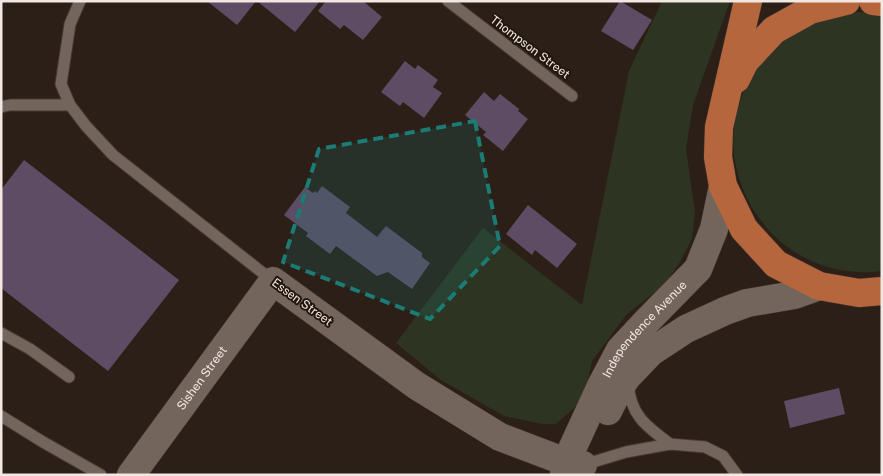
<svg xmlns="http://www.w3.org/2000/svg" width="883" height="476" font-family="'Public Sans',sans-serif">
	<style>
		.green { fill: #2e3422 }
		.building { fill: #5e4c65 }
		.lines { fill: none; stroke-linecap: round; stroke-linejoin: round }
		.service-casing { stroke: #453a34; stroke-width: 13 }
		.tertiary-casing { stroke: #453a34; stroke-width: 29 }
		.secondary-casing { stroke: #453a34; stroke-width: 29 }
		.primary-casing { stroke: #453a34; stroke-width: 29 }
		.service { stroke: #74655c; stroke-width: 11 }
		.tertiary { stroke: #74655c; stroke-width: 28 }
		.secondary { stroke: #74655c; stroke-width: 28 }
		.primary { stroke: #b6663d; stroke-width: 28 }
		.marked { fill: #1a7c74; fill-opacity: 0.2; stroke: #1a7c74; stroke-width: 4; stroke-dasharray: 10 6; stroke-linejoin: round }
		.labels { text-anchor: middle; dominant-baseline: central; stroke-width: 4; stroke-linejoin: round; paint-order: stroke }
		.street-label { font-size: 12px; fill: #f1e8e3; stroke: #22160e }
	</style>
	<rect width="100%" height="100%" fill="#2c1f17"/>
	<g class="green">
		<path d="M662 1H730L693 105 686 149 695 212 692 239 680 262 665 284 627 314 592 361 585 394 574 408 556 424H543L504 416 441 380 396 343 483 228 582 305 629 71Z"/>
		<path d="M853 12 882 13V271C768 286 690 155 760 64 771 50 784 37 799 29 816 19 834 16 853 12Z"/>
	</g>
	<g class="building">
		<path d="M207 1H256L237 25Z"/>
		<path d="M257 1H320L295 32Z"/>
		<path d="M326 1H363L382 17 363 40 344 25 340 29 318 11Z"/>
		<path d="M620 1 652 20 633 50 601 31Z"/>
		<path d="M405 61 415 69 418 65 438 80 433 87 442 93 424 118 403 102 400 106 381 92Z"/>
		<path d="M484 92 494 101 500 94 519 109 518 111 528 119 503 151 483 135 486 132 465 115Z"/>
		<path d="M24 160 179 280 108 371 1 288V190Z"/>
		<path d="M322 186 350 207 346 213 377 237 386 226 422 253V257L430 263 412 289 388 272 377 276 336 246 330 254 306 236 308 233 284 215 305 187 313 193 315 191 317 193Z"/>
		<path d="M528 205 577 244 557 268 535 250 532 255 506 234Z"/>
		<path d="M839 388 845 414 790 428 784 401Z"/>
	</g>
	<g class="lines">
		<defs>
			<g id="service">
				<path d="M80 1 70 24 61 84 70 105 86 126 113 155 273 281"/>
				<path d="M448 1 572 96"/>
				<path d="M1 107 10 105H70"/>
				<path d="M1 333 30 349 69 377"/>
				<path d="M628 384C631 416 646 426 670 444"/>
				<path d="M1 416 43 442 101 475"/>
				<path d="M583 465 626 452 670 444 705 447 723 456 737 475"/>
			</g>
			<g id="tertiary">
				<path id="s1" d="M131 475 273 281 417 386 500 437 566 462 583 465"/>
			</g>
			<g id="secondary">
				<path d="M608 411 619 389 627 377 651 352 686 329 725 311 747 303 794 295 819 286"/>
				<path id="s2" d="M564 475 566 462 601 386 620 350 647 321 698 269 714 229 723 186"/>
			</g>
			<g id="primary">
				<path d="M748 1 719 127 718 157 723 186 744 229 776 264 819 286 859 293 882 291"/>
				<path d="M873 1 882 2"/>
				<path d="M736 79 745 61 774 30 810 10 846 1"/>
			</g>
		</defs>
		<use href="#service" class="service-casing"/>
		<use href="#tertiary" class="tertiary-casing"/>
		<use href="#secondary" class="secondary-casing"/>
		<use href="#primary" class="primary-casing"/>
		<use href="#service" class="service"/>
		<use href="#tertiary" class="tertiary"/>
		<use href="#secondary" class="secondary"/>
		<use href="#primary" class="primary"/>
	</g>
	<path class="marked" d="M475 121 500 246 430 319 283 262 319 149Z"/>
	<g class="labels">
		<g class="street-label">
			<text transform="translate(530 47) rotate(37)">Thompson Street</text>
			<text transform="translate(302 302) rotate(36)">Essen Street</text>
			<text stroke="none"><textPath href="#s2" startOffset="169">Independence Avenue</textPath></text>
			<text stroke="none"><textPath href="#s1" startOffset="120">Sishen Street</textPath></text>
		</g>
	</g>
	<rect width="883" height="476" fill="none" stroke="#f1e8e3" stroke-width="5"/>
</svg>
